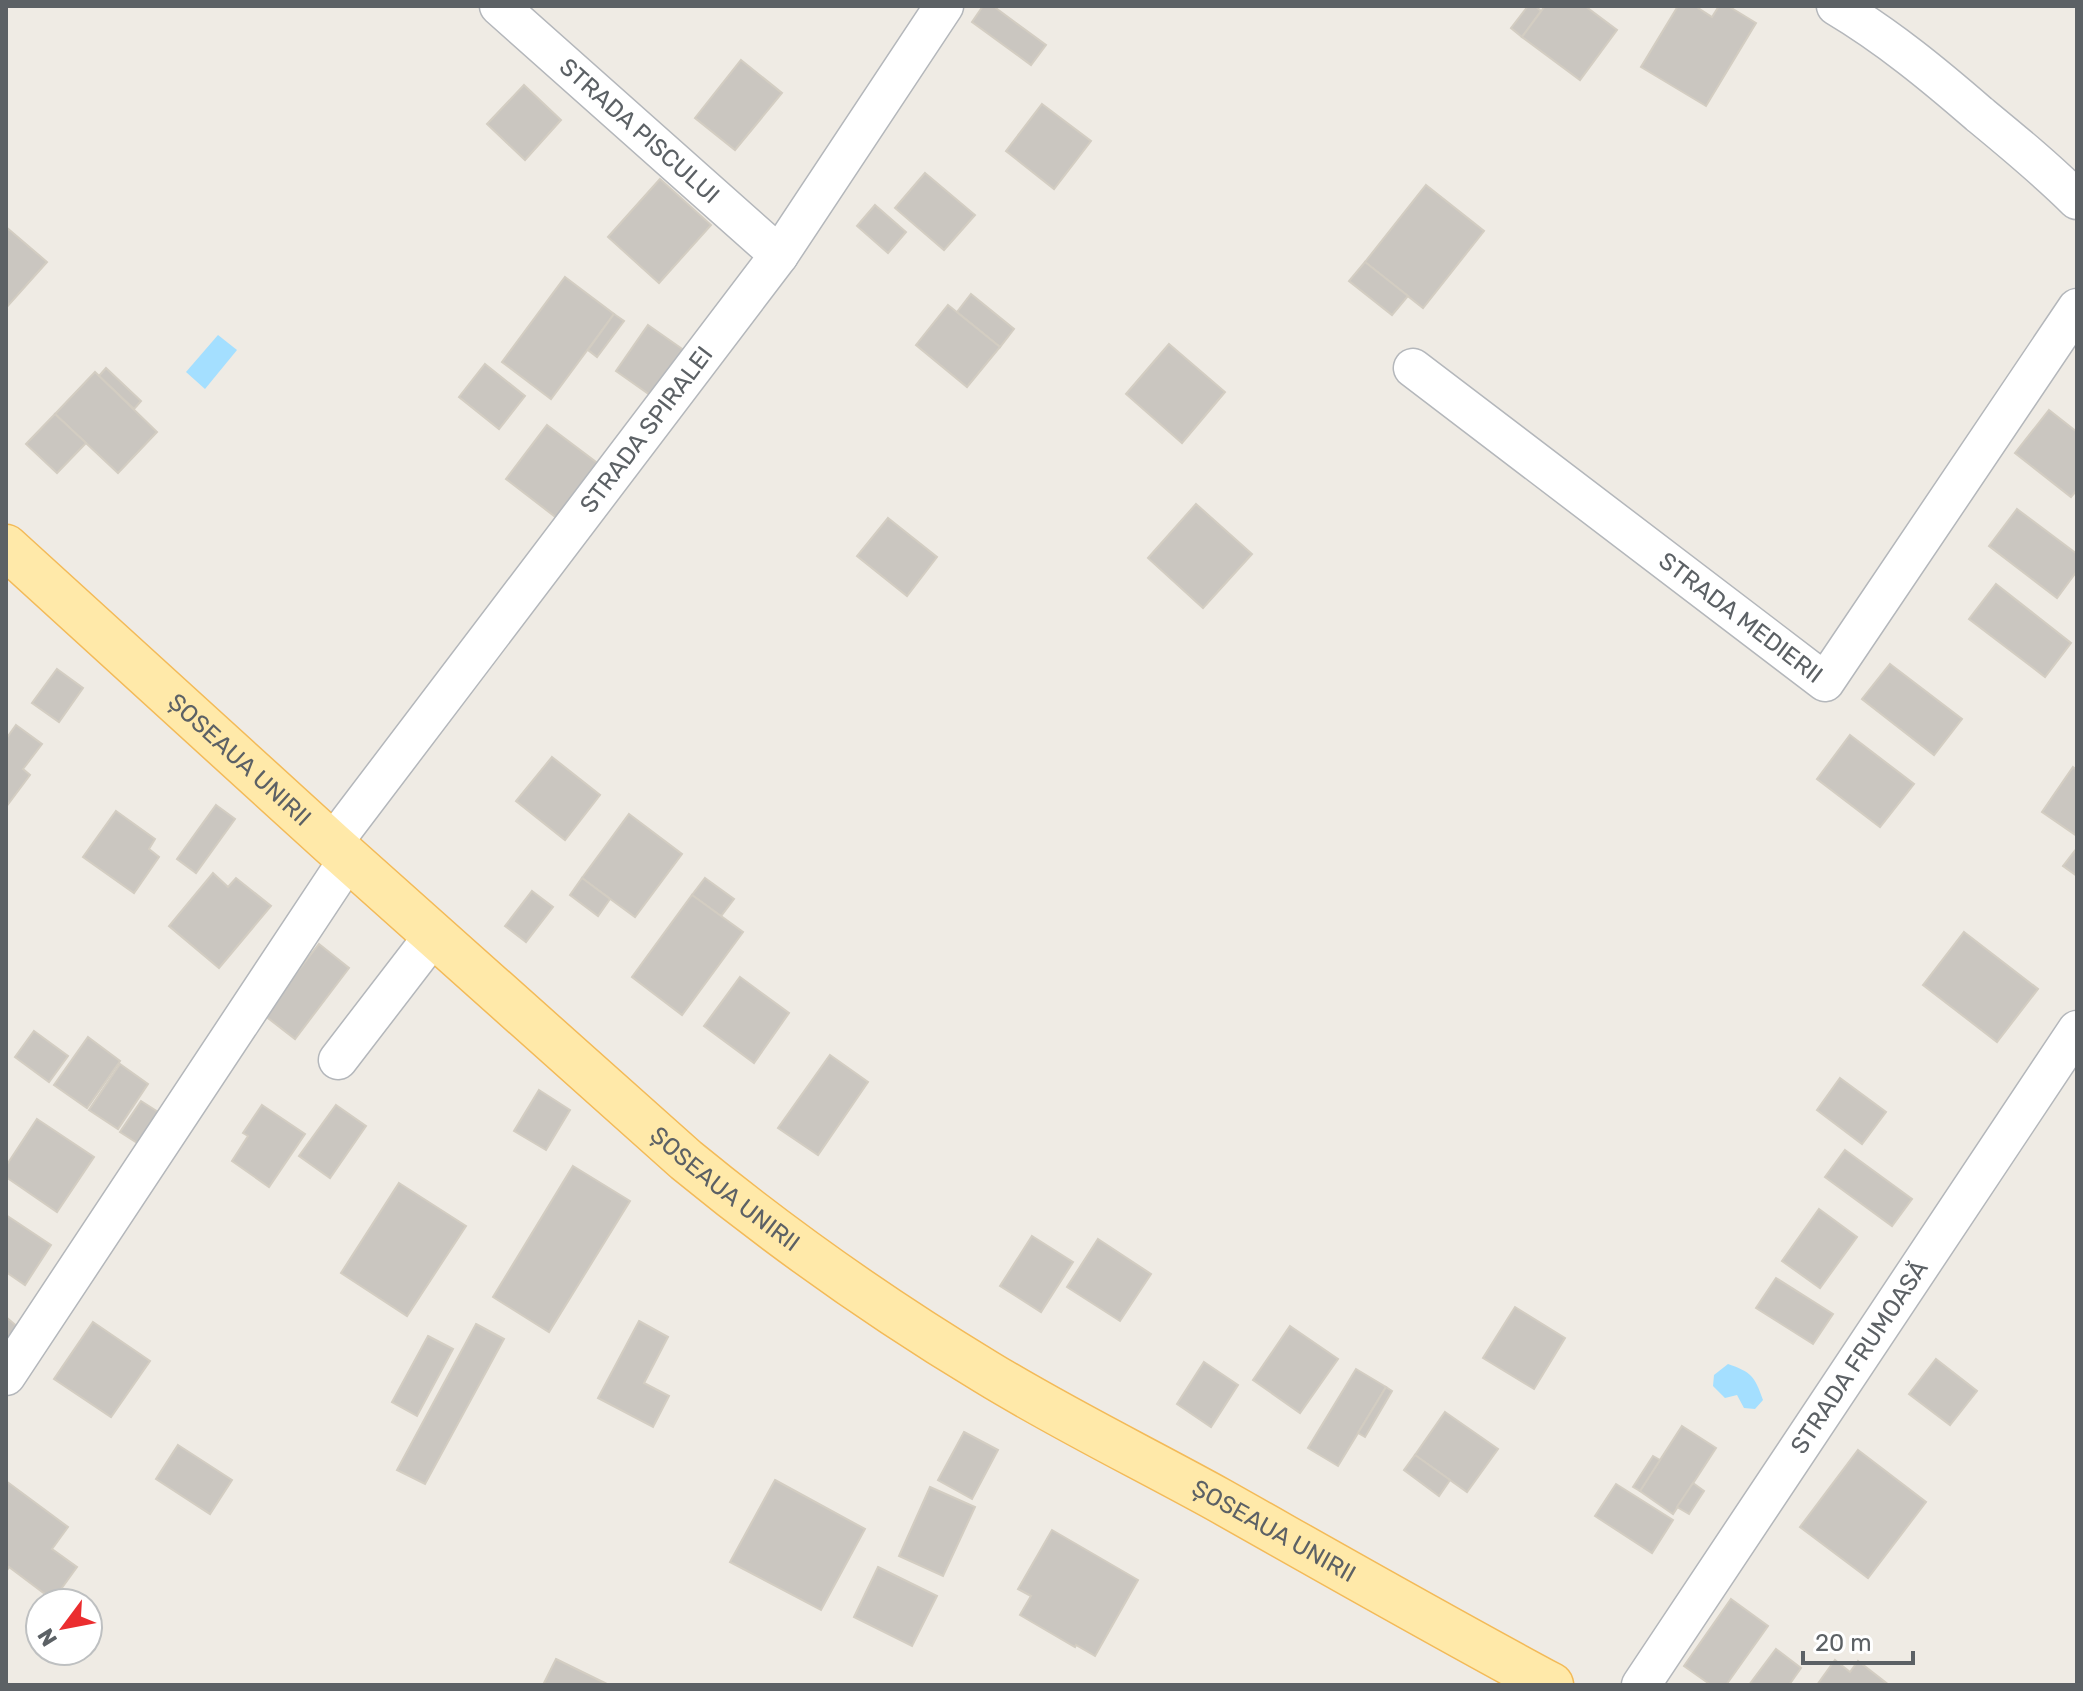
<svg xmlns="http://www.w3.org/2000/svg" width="2083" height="1691" font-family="Rubik,sans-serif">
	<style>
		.water { fill: #a4dfff }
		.building { fill: #cac6c0; stroke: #d3cdc2; stroke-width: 2 }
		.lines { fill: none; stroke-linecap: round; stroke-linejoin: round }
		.minor-casing { stroke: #b4b7bb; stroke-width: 41 }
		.major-casing { stroke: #f3ba58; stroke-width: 47 }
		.minor { stroke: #fff; stroke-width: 38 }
		.major { stroke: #ffe9a9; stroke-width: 44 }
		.labels { text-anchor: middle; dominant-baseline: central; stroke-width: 6; stroke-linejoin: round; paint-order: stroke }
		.street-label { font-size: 24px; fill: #5c6165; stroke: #fff }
	</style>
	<rect width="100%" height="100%" fill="#efebe4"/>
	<g class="water">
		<path d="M218 335 237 350 205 389 186 372Z"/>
		<path d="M1728 1364C1751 1372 1755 1376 1763 1400L1755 1409 1744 1408 1737 1395 1725 1398 1713 1386 1714 1375Z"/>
	</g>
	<g class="building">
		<path d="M983 6H993L1046 45 1031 65 972 22Z"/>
		<path d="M1528 6H1535L1541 11 1522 37 1511 28Z"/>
		<path d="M1545 6H1585L1617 30 1580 80 1522 37Z"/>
		<path d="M1678 6H1695L1712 17 1719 6H1728L1756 23 1706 106 1641 67Z"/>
		<path d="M741 60 782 93 735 150 695 118Z"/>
		<path d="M524 85 561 120 525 160 487 124Z"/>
		<path d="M1042 104 1091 141 1054 189 1006 151Z"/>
		<path d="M925 173 975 215 944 250 895 208Z"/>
		<path d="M660 179 711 225 659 283 608 237Z"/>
		<path d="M1426 185 1484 231 1423 308 1365 262Z"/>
		<path d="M875 205 906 232 888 253 857 226Z"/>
		<path d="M6 227 47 262 6 308Z"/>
		<path d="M1365 262 1408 296 1392 315 1349 281Z"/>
		<path d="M565 277 614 314 551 399 502 362Z"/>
		<path d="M971 294 1014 329 1000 347 957 312Z"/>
		<path d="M948 305 1000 347 967 387 916 345Z"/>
		<path d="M614 314 624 321 597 357 588 350Z"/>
		<path d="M648 325 685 351 653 397 616 371Z"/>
		<path d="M1169 344 1225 392 1182 443 1126 394Z"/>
		<path d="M485 364 525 396 499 429 459 397Z"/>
		<path d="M106 368 141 401 134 409 99 376Z"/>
		<path d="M95 372 157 432 118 473 55 414Z"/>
		<path d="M2049 410 2077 432V490L2071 497 2015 453Z"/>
		<path d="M55 414 86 443 57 473 26 444Z"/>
		<path d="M547 425 600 465 558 519 506 479Z"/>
		<path d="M1196 504 1252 554 1203 608 1148 558Z"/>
		<path d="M2017 509 2077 554V571L2057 598 1989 546Z"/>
		<path d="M888 518 937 557 907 596 857 556Z"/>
		<path d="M1996 584 2071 643 2045 677 1969 619Z"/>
		<path d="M1890 664 1962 719 1934 755 1862 699Z"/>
		<path d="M57 669 83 688 59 722 32 703Z"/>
		<path d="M16 725 42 744 23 769 30 775 6 807V739Z"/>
		<path d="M1850 735 1914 784 1880 827 1817 779Z"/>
		<path d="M552 757 600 795 565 840 516 801Z"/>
		<path d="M2073 767 2077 770V836L2042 812Z"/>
		<path d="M216 805 235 819 196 873 177 859Z"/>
		<path d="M116 811 155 839 149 849 159 857 134 893 83 857Z"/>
		<path d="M629 814 682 854 635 917 582 878Z"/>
		<path d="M2077 848V876L2063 866Z"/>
		<path d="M213 873 228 887 236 878 271 906 219 968 169 926Z"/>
		<path d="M582 878 610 899 598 916 570 895Z"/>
		<path d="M705 878 734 899 721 916 692 895Z"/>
		<path d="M532 891 553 907 526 942 505 926Z"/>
		<path d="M692 895 743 932 682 1015 632 977Z"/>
		<path d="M1964 932 2038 989 1997 1042 1923 985Z"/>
		<path d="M319 944 349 968 295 1039 264 1015Z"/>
		<path d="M740 977 789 1013 754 1063 704 1026Z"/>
		<path d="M34 1031 68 1056 49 1082 15 1057Z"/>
		<path d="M88 1037 120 1061 87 1108 54 1085Z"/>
		<path d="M830 1055 868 1082 818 1155 778 1128Z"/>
		<path d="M120 1064 148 1084 118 1129 89 1110Z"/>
		<path d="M1840 1078 1886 1112 1862 1144 1817 1110Z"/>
		<path d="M539 1090 570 1110 546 1150 514 1131Z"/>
		<path d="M141 1101 166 1117 145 1148 120 1132Z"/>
		<path d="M262 1105 305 1134 269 1187 232 1161 248 1136 243 1133Z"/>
		<path d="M336 1105 366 1126 330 1178 299 1156Z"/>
		<path d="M37 1119 94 1157 57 1212 6 1177V1166Z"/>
		<path d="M1845 1150 1912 1199 1892 1226 1825 1177Z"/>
		<path d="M573 1166 630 1201 549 1332 493 1297Z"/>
		<path d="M399 1183 466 1226 407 1316 341 1273Z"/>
		<path d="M1819 1209 1857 1237 1820 1288 1782 1261Z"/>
		<path d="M6 1215 51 1245 25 1285 6 1272Z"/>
		<path d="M1032 1236 1073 1262 1041 1312 1000 1286Z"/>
		<path d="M1098 1239 1151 1274 1120 1321 1067 1287Z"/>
		<path d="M1776 1278 1833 1314 1813 1344 1756 1308Z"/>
		<path d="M1515 1307 1565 1338 1534 1389 1483 1358Z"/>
		<path d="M6 1317 19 1328 6 1343Z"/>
		<path d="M639 1321 668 1337 644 1383 669 1396 653 1427 598 1398Z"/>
		<path d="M93 1322 150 1361 111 1417 54 1379Z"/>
		<path d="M476 1324 504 1339 425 1484 397 1470Z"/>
		<path d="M1290 1326 1338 1359 1300 1413 1253 1380Z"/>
		<path d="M428 1336 453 1349 417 1416 392 1402Z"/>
		<path d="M1936 1359 1977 1391 1950 1425 1909 1394Z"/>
		<path d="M1204 1362 1238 1385 1211 1427 1177 1404Z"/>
		<path d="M1356 1369 1386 1387 1338 1466 1308 1448Z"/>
		<path d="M1386 1387 1392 1391 1365 1437 1358 1433Z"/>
		<path d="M1445 1412 1498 1449 1467 1492 1415 1455Z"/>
		<path d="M1682 1426 1716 1448 1673 1514 1640 1491Z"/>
		<path d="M964 1432 998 1450 972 1499 938 1480Z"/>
		<path d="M178 1445 232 1480 210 1514 156 1479Z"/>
		<path d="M1858 1450 1926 1502 1868 1578 1800 1527Z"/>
		<path d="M1415 1455 1450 1480 1439 1496 1404 1470Z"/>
		<path d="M1653 1456 1660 1460 1640 1491 1633 1487Z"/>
		<path d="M775 1480 865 1529 821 1610 730 1562Z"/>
		<path d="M6 1481 68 1527 52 1549 77 1567 53 1600 9 1567 6 1572Z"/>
		<path d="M1693 1483 1704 1491 1689 1514 1677 1507Z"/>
		<path d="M1616 1484 1673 1520 1652 1553 1595 1516Z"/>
		<path d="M930 1487 975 1507 943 1576 899 1556Z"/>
		<path d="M1052 1530 1138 1580 1095 1656 1076 1645 1075 1647 1020 1615 1031 1596 1018 1589Z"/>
		<path d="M878 1567 937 1596 912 1646 854 1617Z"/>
		<path d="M1731 1599 1768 1626 1726 1685H1711L1684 1666Z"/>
		<path d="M1776 1649 1801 1668 1789 1685H1749Z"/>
		<path d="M556 1659 609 1685H543Z"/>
		<path d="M1835 1660 1850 1672 1858 1661 1889 1685H1817Z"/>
	</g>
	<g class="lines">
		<defs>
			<g id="minor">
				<path id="s1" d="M499 6 779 255"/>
				<path d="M1836 6C1888 37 1934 75 1979 114 2013 142 2046 169 2077 200"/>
				<path id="s2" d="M1413 368 1825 682 2077 308"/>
				<path id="s3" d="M332 844 779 255 944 6"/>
				<path d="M338 1060 434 935"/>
				<path d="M6 1376 349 858"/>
				<path id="s4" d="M1641 1685 2077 1030"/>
			</g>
			<g id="major">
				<path id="s5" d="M6 547 332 844 686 1160C781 1238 880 1308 986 1372 1061 1418 1141 1457 1219 1500 1329 1562 1439 1625 1551 1685"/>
			</g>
		</defs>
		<use href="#minor" class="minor-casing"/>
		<use href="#major" class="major-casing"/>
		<use href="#minor" class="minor"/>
		<use href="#major" class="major"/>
	</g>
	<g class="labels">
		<g class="street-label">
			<text stroke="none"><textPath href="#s1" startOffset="188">STRADA PISCULUI</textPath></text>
			<text stroke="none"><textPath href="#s3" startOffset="520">STRADA SPIRALEI</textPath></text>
			<text stroke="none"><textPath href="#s2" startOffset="412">STRADA MEDIERII</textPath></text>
			<text stroke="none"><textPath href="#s5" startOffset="316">ȘOSEAUA UNIRII</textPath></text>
			<text stroke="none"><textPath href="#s5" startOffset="964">ȘOSEAUA UNIRII</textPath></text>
			<text stroke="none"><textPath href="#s4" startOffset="394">STRADA FRUMOASĂ</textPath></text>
			<text stroke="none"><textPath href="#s5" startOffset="1612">ȘOSEAUA UNIRII</textPath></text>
		</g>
	</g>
	<rect width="2083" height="1691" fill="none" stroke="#5c6165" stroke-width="16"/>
	<g transform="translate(64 1627) rotate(238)"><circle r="38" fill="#ffffff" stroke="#bec0c1" stroke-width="2"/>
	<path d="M0-6L14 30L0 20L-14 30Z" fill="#eb2d2f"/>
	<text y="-12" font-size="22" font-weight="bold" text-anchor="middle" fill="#5c6165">N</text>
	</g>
	<path d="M1803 1651v12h110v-12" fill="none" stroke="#5c6165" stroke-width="4"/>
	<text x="1815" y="1651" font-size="24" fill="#5c6165" stroke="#ffffff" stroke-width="6" paint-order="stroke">20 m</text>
</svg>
